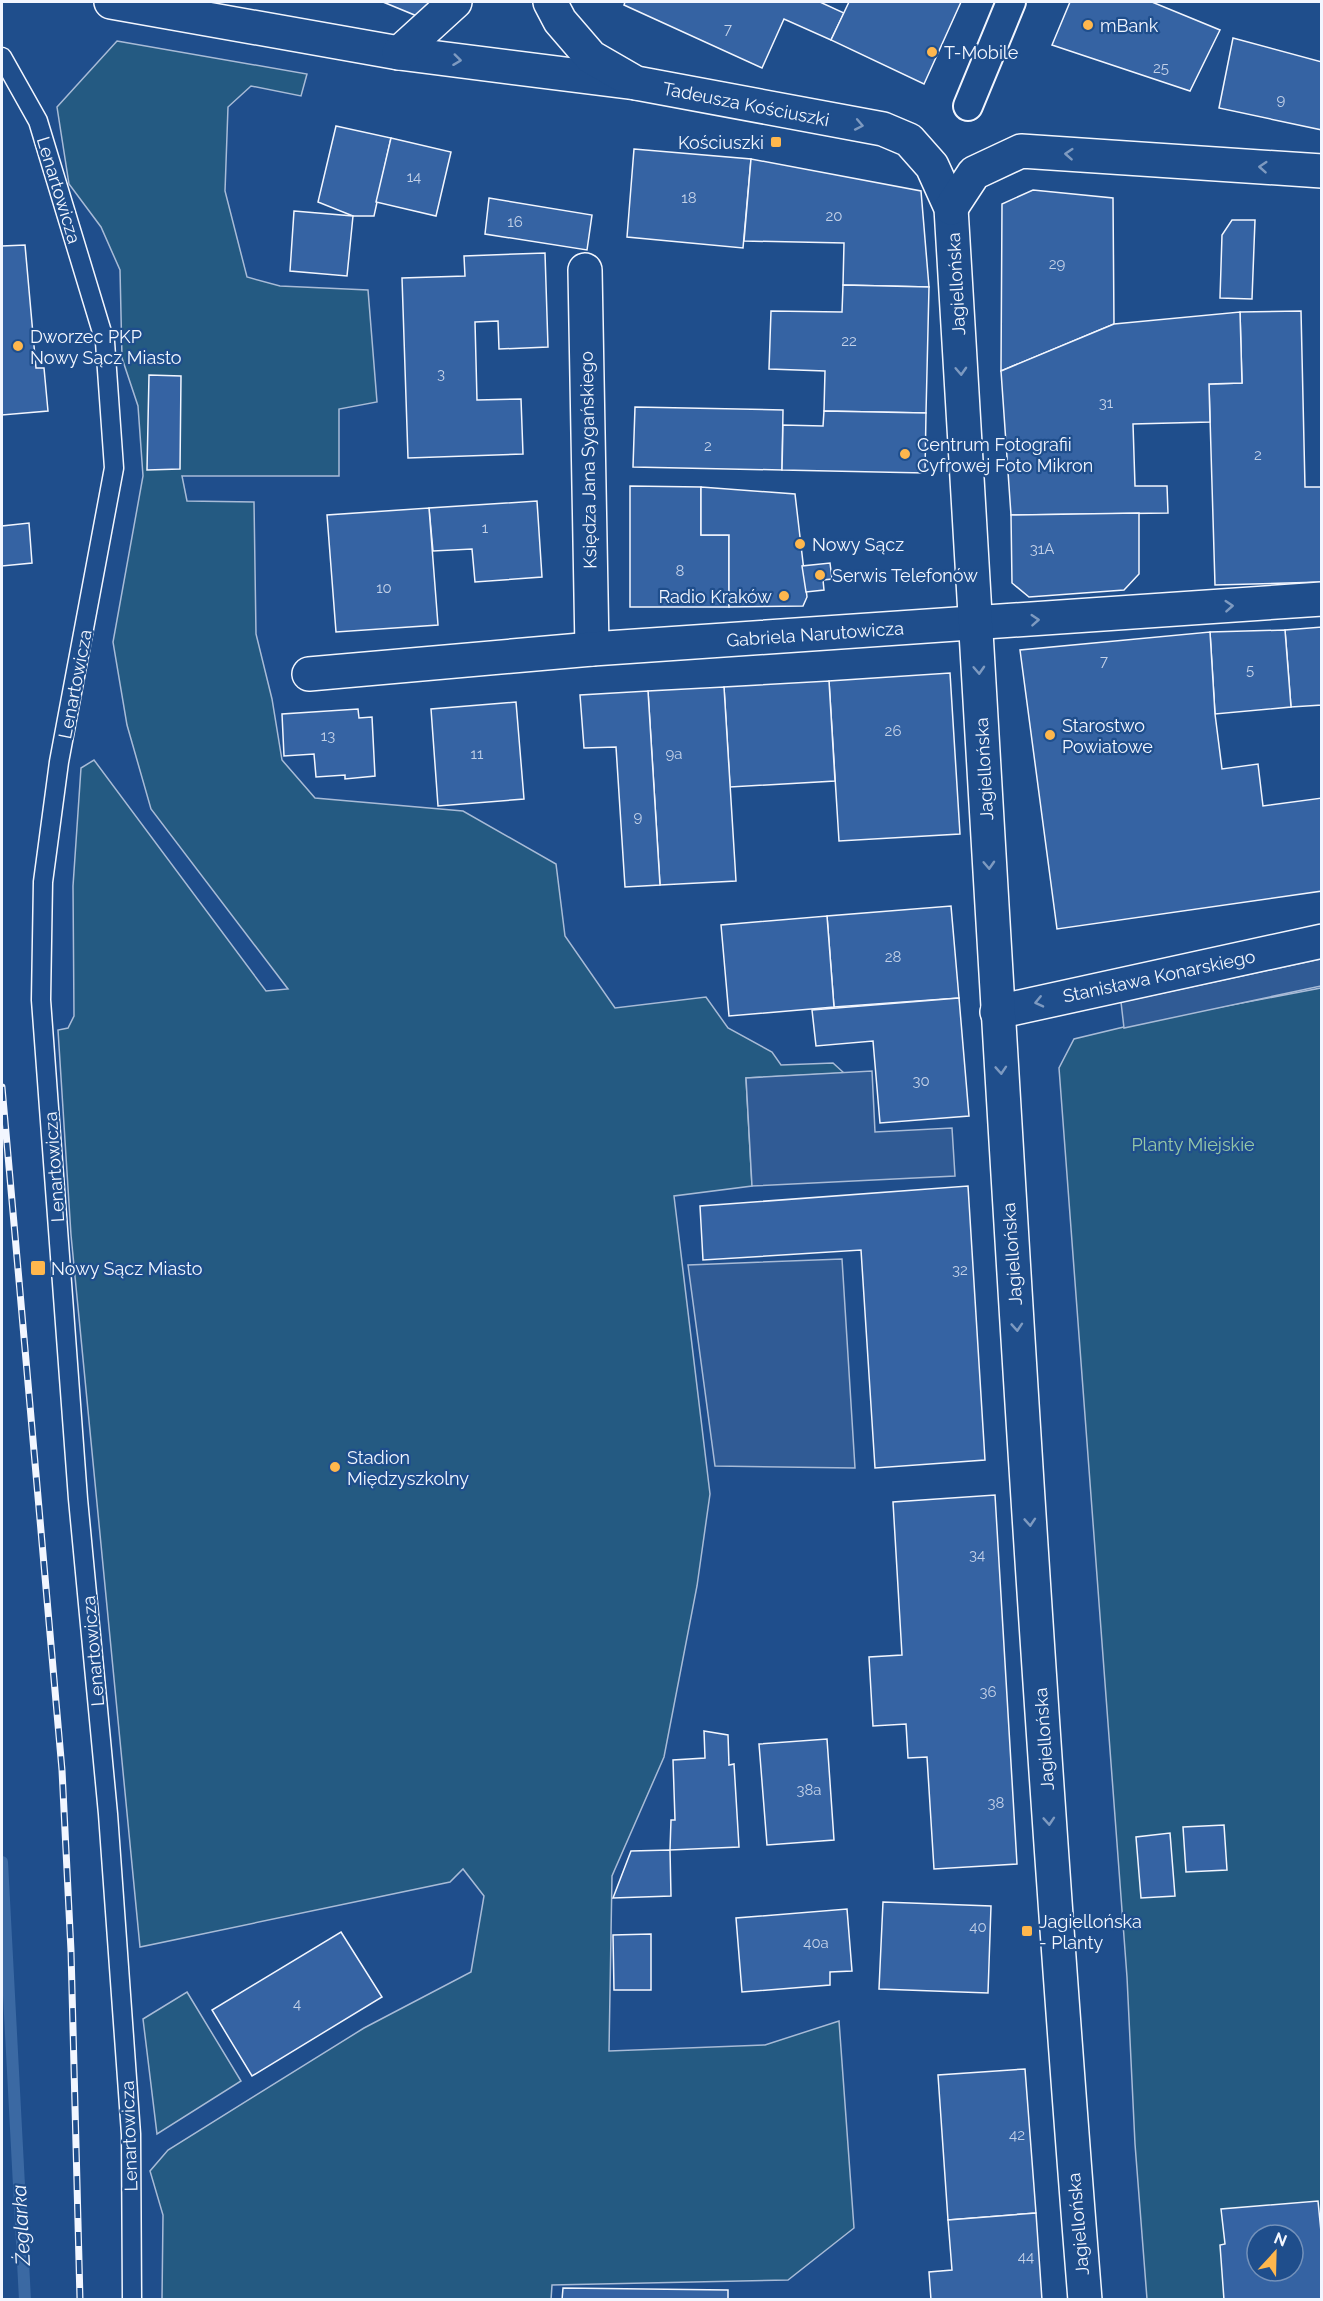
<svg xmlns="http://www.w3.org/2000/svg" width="1323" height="2301" font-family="Raleway,sans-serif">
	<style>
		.green { fill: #245a82; stroke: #a8bbd7; stroke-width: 1.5; fill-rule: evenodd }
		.parking { fill: #305b95; stroke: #a8bbd7; stroke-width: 1.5 }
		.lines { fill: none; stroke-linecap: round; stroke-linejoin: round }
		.stream { stroke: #3b69a3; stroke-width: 12 }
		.building { fill: #3563a3; stroke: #f2f6ff; stroke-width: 1.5; fill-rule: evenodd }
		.service-casing { stroke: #f2f6ff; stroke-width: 21 }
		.pedestrian-casing { stroke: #f2f6ff; stroke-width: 32 }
		.minor-casing { stroke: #f2f6ff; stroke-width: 36 }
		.tertiary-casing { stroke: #f2f6ff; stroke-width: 36 }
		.service { stroke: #1f4e8c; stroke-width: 18 }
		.pedestrian { stroke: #1f4e8c; stroke-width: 28 }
		.minor { stroke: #1f4e8c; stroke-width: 33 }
		.tertiary { stroke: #1f4e8c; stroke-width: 33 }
		.rail-casing { stroke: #f2f6ff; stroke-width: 7 }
		.rail { stroke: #1f4e8c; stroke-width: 4.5; stroke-dasharray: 14; stroke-linecap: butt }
		.oneway { stroke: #7e9ac0 }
		.poi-dot { fill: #ffb74d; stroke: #1f4e8c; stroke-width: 2 }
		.labels { text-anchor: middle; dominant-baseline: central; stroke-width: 4.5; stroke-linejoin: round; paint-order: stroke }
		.number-label { font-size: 15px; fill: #c3d1e8 }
		.poi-label { font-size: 18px; fill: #f2f6ff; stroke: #1f4e8c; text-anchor: start }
		.street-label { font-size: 18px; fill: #f2f6ff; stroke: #1f4e8c }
		.park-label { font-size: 18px; fill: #97c8a6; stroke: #1f4e8c }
		.water-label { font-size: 20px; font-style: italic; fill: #f2f6ff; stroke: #1f4e8c }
	</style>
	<rect width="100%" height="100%" fill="#1f4e8c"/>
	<g class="green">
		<path d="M117 41 307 74 301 96 251 86 228 107 225 191 247 277 280 286 368 290 377 402 339 409V476H182L187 501 254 502 256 634 272 699 282 760 315 798 463 811 556 864 565 936 615 1008 706 997 728 1028 772 1052 781 1065 833 1063 844 1073 746 1078 752 1186 674 1196 710 1494 697 1586 664 1757 612 1876 609 2051 765 2045 839 2021 854 2228 788 2280 552 2285 551 2300 162 2299 163 2215 150 2171 168 2150 364 2028 471 1972 484 1896 463 1869 450 1882 140 1947 71 1235 58 1030 68 1028 74 1016 73 886 81 768 94 760 266 991 288 989 151 809 127 725 113 642 143 476 138 406 122 358 120 270 101 227 69 184 57 107Z"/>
		<path d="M1321 988V2299H1147L1135 2144 1127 1977 1059 1068 1074 1039 1157 1019ZM1257 2235H1293V2271H1257Z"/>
		<path d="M187 1992 241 2081 157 2134 143 2019Z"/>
	</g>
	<g class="parking">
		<path d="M1321 959V986L1124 1028 1121 1002Z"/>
		<path d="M872 1071 875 1132 952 1128 955 1176 752 1186 746 1078Z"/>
		<path d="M842 1259 855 1468 715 1466 688 1265Z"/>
	</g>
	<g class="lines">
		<path class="stream" d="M2 1862 25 2300"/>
	</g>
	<g class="building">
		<path d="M383 2H431L417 16Z"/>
		<path d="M625 2H820L844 13 831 40 784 19 762 68 624 5Z"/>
		<path d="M849 2H961L924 84 831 40Z"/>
		<path d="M1070 2H1152L1220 30 1190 91 1052 45Z"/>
		<path d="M1233 38 1322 62V130L1219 108Z"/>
		<path d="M336 126 391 138 374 216H353L318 202Z"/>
		<path d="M391 138 451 152 436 216 376 202Z"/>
		<path d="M634 149 751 159 743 248 627 237Z"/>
		<path d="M751 159 921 191 929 287 843 285 844 243 744 241Z"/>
		<path d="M1033 190 1113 198 1114 324 1001 371 1002 204Z"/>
		<path d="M489 198 592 215 587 250 485 234Z"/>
		<path d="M294 211 353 216 347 276 290 271Z"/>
		<path d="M1232 220H1255L1252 299 1220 298 1222 235Z"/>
		<path d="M25 245 36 368H44L48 411 2 415V246Z"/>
		<path d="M545 253 548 347 499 349 498 321 475 322 477 400 521 399 523 454 408 458 402 278 465 276 464 256Z"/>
		<path d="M843 285 929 287 926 413 824 411 825 371 769 369 771 311 842 312Z"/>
		<path d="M1301 311 1305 487H1322V582L1215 585 1209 384 1242 383 1240 312Z"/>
		<path d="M1240 312 1242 383 1209 384 1210 422 1133 424 1135 486H1167L1168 513 1011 515 1001 371 1114 324Z"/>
		<path d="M149 375 181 376 180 469 147 470Z"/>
		<path d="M635 407 783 410 782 470 633 467Z"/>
		<path d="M824 411 926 413 925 473 782 470 783 425 823 426Z"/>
		<path d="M630 486 701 487V535H729V607H630Z"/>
		<path d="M701 487 795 494 807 597 803 606 729 607V535H701Z"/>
		<path d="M537 501 542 577 475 582 472 549 433 551 429 508Z"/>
		<path d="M429 508 438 625 336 632 327 515Z"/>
		<path d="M1139 513V574L1124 590 1029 597 1012 583 1011 515Z"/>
		<path d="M29 523 32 563 2 566V526Z"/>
		<path d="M830 563 832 579 823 580 824 590 806 592 802 566Z"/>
		<path d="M1322 627V705L1291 707 1285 630Z"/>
		<path d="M1285 630 1291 707 1215 714 1210 632Z"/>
		<path d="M1210 632 1215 714 1222 769 1258 764 1263 806 1322 798V891L1057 929 1020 650Z"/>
		<path d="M950 673 960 834 839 841 829 681Z"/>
		<path d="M829 681 835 781 730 787 724 687Z"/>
		<path d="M724 687 736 881 660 885 648 691Z"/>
		<path d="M648 691 660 885 625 887 616 747 584 748 580 695Z"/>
		<path d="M516 702 524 799 438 806 431 709Z"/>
		<path d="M358 709 359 718 372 717 375 776 345 779V775L316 777 314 754 284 756 282 714Z"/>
		<path d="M951 906 959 998 834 1007 827 916Z"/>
		<path d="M827 916 834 1007 729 1016 721 925Z"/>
		<path d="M959 998 969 1116 880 1123 873 1041 816 1046 812 1010Z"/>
		<path d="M968 1186 985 1460 875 1468 861 1250 703 1260 700 1206Z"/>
		<path d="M995 1495 1017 1864 934 1869 927 1757 908 1758 906 1724 873 1726 869 1657 902 1655 893 1502Z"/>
		<path d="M704 1731 728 1735 729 1765 734 1764 739 1847 670 1850 671 1820H675L673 1760 705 1758Z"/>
		<path d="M827 1739 834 1840 767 1845 759 1744Z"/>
		<path d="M1224 1825 1227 1870 1186 1872 1183 1827Z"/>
		<path d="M1170 1833 1175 1896 1141 1898 1136 1837Z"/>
		<path d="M670 1850 671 1896 613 1898 631 1851Z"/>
		<path d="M883 1902 991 1906 988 1993 879 1989Z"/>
		<path d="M847 1909 852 1971 830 1972V1985L742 1992 736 1918Z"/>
		<path d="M341 1932 382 1997 252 2076 212 2010Z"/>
		<path d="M651 1934V1990H614L613 1935Z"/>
		<path d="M1025 2069 1036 2213 948 2220 938 2075Z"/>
		<path d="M1318 2201 1322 2242V2300H1224L1220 2245 1225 2244 1221 2209ZM1257 2235H1293V2271H1257Z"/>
		<path d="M1036 2213 1042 2300H931L929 2272 952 2270 948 2220Z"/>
		<path d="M563 2288 728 2290V2300H562Z"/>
	</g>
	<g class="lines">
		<defs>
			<path id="service" d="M2 57 38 121 105 342 114 468 59 762 43 882 41 1000 78 1499 108 1814 131 2134 132 2300"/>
			<path id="pedestrian" d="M968 106 1011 2"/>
			<g id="minor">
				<path d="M111 2 399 53 636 83"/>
				<path d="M399 53 455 2"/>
				<path d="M585 270 592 649"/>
				<path d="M309 674 592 649 1322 599"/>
				<path d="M997 1012 1322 941"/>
			</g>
			<g id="tertiary">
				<path d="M550 2 560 21 591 57 636 83 883 129 909 140 932 166 951 208C993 905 1029 1603 1085 2300"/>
				<path d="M951 208 974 173 1021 151 1322 171"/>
			</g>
		</defs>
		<use href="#service" class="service-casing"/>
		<use href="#pedestrian" class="pedestrian-casing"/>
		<use href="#minor" class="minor-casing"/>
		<use href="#tertiary" class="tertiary-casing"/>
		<use href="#service" class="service"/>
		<use href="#pedestrian" class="pedestrian"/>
		<use href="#minor" class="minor"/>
		<use href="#tertiary" class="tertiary"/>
		<defs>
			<path id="rail" d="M2 1087 62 1770 71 1951 80 2300"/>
		</defs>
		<use href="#rail" class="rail-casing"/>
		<use href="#rail" class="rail"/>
	</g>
	<defs><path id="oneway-chevron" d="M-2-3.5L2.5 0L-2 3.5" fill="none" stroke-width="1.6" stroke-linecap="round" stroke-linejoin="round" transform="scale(1.5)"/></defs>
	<g class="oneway">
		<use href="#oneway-chevron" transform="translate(457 60) rotate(7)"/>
		<use href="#oneway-chevron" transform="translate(859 125) rotate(11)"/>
		<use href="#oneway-chevron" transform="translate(1069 154) rotate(-176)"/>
		<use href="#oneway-chevron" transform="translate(1263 167) rotate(-176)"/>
		<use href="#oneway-chevron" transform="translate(961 371) rotate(87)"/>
		<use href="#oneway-chevron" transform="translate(1229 606) rotate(-4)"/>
		<use href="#oneway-chevron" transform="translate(1035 620) rotate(-4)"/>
		<use href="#oneway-chevron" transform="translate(979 670) rotate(87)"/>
		<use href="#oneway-chevron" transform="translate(989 865) rotate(87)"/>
		<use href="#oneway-chevron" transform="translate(1039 1002) rotate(167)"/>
		<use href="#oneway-chevron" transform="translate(1001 1070) rotate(86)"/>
		<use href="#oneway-chevron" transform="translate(1017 1327) rotate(86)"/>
		<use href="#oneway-chevron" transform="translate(1030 1522) rotate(86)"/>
		<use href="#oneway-chevron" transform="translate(1049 1821) rotate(86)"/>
	</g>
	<g class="poi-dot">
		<circle cx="1088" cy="25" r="6"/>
		<circle cx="932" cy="52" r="6"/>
		<rect x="770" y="136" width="12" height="12" rx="3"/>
		<circle cx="18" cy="346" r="6"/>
		<circle cx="905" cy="454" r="6"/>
		<circle cx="800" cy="544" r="6"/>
		<circle cx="820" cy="575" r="6"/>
		<circle cx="784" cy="596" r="6"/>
		<circle cx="1050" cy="735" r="6"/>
		<rect x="30" y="1260" width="16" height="16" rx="3"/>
		<circle cx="335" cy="1467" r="6"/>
		<rect x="1021" y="1925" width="12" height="12" rx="3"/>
	</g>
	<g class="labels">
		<g class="number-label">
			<text x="728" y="29">7</text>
			<text x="1161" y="68">25</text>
			<text x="1281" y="100">9</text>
			<text x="414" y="177">14</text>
			<text x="689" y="198">18</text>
			<text x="834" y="216">20</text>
			<text x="515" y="222">16</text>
			<text x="1057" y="264">29</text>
			<text x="849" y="341">22</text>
			<text x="441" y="374">3</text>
			<text x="1106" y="403">31</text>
			<text x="708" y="446">2</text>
			<text x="1258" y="455">2</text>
			<text x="485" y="528">1</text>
			<text x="1042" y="549">31A</text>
			<text x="680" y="571">8</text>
			<text x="384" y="588">10</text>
			<text x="1104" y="661">7</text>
			<text x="1250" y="670">5</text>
			<text x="893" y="731">26</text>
			<text x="328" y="736">13</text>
			<text x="477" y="754">11</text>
			<text x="674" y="754">9a</text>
			<text x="638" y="817">9</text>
			<text x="893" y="957">28</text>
			<text x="921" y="1081">30</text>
			<text x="960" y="1270">32</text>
			<text x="977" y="1555">34</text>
			<text x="988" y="1692">36</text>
			<text x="809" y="1790">38a</text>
			<text x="996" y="1803">38</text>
			<text x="978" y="1927">40</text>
			<text x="816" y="1943">40a</text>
			<text x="297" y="2004">4</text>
			<text x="1017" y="2135">42</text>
			<text x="1026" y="2257">44</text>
		</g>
		<g class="poi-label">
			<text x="1100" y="25">mBank</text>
			<text x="944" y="52">T-Mobile</text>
			<text x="764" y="142" text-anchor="end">Kościuszki</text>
			<text x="30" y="336">Dworzec PKP<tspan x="30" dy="21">Nowy Sącz Miasto</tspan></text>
			<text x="917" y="444">Centrum Fotografii<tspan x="917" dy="21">Cyfrowej Foto Mikron</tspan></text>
			<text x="812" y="544">Nowy Sącz</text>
			<text x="832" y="575">Serwis Telefonów</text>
			<text x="772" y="596" text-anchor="end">Radio Kraków</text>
			<text x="1062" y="725">Starostwo<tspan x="1062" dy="21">Powiatowe</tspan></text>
			<text x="51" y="1268">Nowy Sącz Miasto</text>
			<text x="347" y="1457">Stadion<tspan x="347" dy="21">Międzyszkolny</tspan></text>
			<text x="1039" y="1921">Jagiellońska<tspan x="1039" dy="21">- Planty</tspan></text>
		</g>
		<g class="street-label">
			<text transform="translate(746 104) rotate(11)">Tadeusza Kościuszki</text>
			<text transform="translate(59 190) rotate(73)">Lenartowicza</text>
			<text transform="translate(956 284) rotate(-93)">Jagiellońska</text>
			<text transform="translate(588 460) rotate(-91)">Księdza Jana Sygańskiego</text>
			<text transform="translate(815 634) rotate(-4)">Gabriela Narutowicza</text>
			<text transform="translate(75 684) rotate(-79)">Lenartowicza</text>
			<text transform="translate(984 769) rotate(-93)">Jagiellońska</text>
			<text transform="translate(1159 976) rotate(-12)">Stanisława Konarskiego</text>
			<text transform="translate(54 1167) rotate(-94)">Lenartowicza</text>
			<text transform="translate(1012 1254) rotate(-94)">Jagiellońska</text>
			<text transform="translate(93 1651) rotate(-95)">Lenartowicza</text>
			<text transform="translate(1044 1739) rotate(-94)">Jagiellońska</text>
			<text transform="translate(129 2136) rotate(-92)">Lenartowicza</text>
			<text transform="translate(1078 2224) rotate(-95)">Jagiellońska</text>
		</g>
		<g class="park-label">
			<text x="1193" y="1144">Planty Miejskie</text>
		</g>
		<g class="water-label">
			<text transform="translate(21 2225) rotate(-93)">Żeglarka</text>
		</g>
	</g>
	<rect width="1323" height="2301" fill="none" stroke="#f2f6ff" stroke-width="6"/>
	<g transform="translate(1275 2253) rotate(22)"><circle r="28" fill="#1f4e8c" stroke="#7391ba" stroke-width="1.5"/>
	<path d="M0-4.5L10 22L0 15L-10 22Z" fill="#ffb74d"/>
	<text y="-9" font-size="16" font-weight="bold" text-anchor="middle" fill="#f2f6ff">N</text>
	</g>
</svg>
